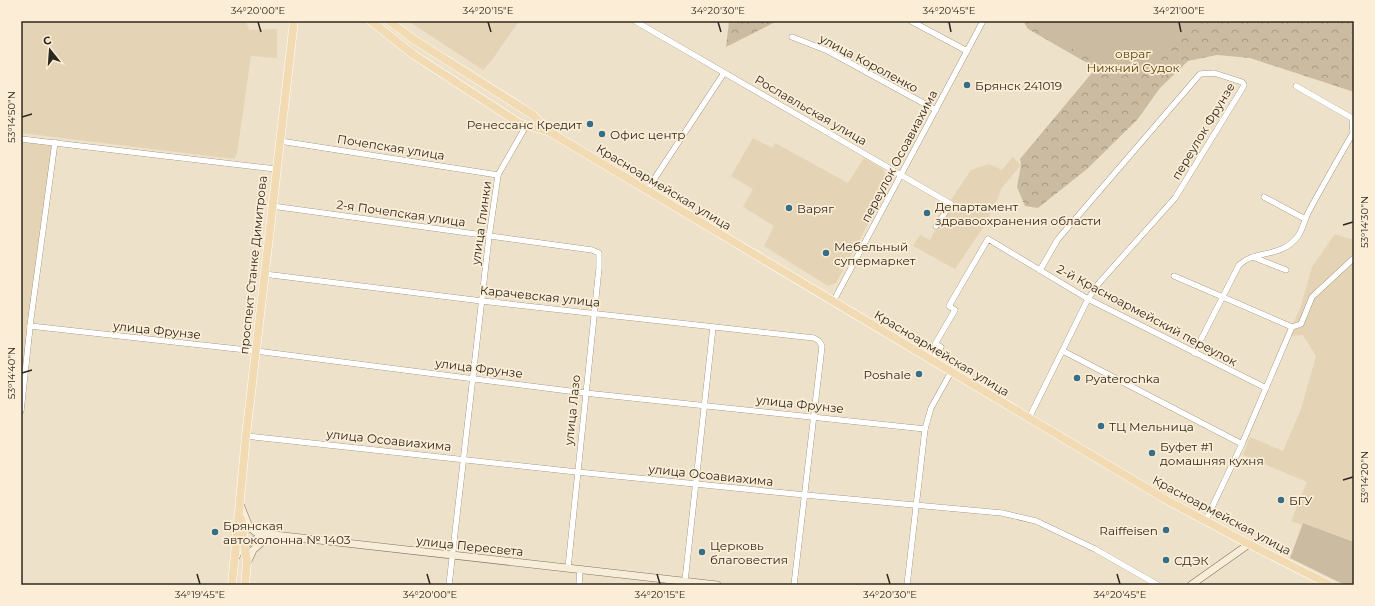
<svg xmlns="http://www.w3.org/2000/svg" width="1375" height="606" font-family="Montserrat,sans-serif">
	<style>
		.built { fill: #e5d3b5 }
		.forest { fill: url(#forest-crowns) }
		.green { fill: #cbbca1 }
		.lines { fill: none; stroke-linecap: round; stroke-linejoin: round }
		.street-casing { stroke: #81745f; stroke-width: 6 }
		.secondary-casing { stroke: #81745f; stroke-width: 8 }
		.primary-casing { stroke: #fff; stroke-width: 9 }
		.street { stroke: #fff; stroke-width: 5.5 }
		.secondary { stroke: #f8edd9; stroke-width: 7 }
		.primary { stroke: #f2dbb3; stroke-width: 8 }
		.ticks { fill: none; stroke: #2d281f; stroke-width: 1.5 }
		.poi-dot { fill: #366e88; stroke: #fceed6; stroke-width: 1.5 }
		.labels { text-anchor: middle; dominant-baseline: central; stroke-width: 3.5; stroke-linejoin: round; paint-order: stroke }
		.park-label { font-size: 12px; fill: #594009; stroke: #fceed6 }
		.street-label { font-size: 12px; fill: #2d281f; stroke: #fceed6 }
		.poi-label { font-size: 12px; fill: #2d281f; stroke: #fceed6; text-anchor: start }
		.neatline { fill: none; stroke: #2d281f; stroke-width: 1.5 }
		.ticks-label { font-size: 10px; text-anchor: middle; fill: #2d281f }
	</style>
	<defs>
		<pattern id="forest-crowns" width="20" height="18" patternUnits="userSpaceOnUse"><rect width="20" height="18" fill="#cbbca1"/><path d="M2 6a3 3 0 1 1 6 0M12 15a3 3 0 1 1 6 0" fill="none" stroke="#a59983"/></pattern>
	</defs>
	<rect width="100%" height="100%" fill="#eee1c9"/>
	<g class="built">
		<path d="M21 21H245L250 30 277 29V58L251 56 237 154 234 159 21 133Z"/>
		<path d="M408 21H519L492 60 483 70Z"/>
		<path d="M753 138 772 148 775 143 848 183 864 158 883 169 890 184 836 283 828 286 764 246 774 226 743 207 753 189 731 176Z"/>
		<path d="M21 139 55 142 21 411Z"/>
		<path d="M1013 157 1021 165 1001 189 997 201 984 226 955 269 913 246 920 235 930 240 951 200 971 170 989 164 1002 170Z"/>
		<path d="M1335 234 1350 239 1354 238V542L1303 523 1302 525 1291 521 1307 482 1243 455 1250 437 1283 451 1301 409 1316 356 1303 335 1292 336 1288 334 1300 309 1312 267Z"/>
	</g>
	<g class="forest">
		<path d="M729 21H777L726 47Z"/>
		<path d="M1023 21H1354V92L1250 58 1217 55 1188 61 1160 88 1137 120 1087 169 1038 208 1025 206 1017 187 1021 165 1020 159 1096 68 1028 29Z"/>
	</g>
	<g class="green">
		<path d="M1025 21H1205L1121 77Z"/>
		<path d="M1303 523 1354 542V585H1345L1290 558Z"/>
	</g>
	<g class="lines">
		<defs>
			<g id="street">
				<path d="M635 21 951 204 936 226"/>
				<path d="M911 21 967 51"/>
				<path d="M792 37 828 51 936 110"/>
				<path d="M21 139 276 169"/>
				<path d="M280 141 498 175"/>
				<path d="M647 190 724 73"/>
				<path d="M1264 197 1305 219"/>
				<path d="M272 206 592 250 599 253V268L568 568"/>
				<path d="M1253 257 1286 270"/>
				<path d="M264 274 482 301 814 338 819 341 822 346 794 585"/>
				<path d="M1174 276 1292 327"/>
				<path d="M833 302 983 21"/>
				<path d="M30 326 256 351 585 393 925 429"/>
				<path d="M1063 351 1242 444"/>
				<path d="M1194 353 1239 265C1256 249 1281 259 1298 236 1303 229 1305 218 1309 211 1323 185 1338 159 1353 133L1352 118 1296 86"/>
				<path d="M932 360 941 347 935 344 955 310 949 306 988 239 1088 299 1266 388"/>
				<path d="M21 411 31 318 55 142"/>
				<path d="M1029 418 1088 299 1099 283 1175 198 1242 89 1244 85 1242 82 1214 73 1200 74 1058 239 1040 270"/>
				<path d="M246 436 577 472 805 495 1002 513 1036 521 1095 549 1158 585"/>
				<path d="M1205 522 1242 444 1292 327 1301 324 1312 297 1354 258"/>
				<path d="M685 581 713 327"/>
				<path d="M449 585 489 237 498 175 526 126"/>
				<path d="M579 585 580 570"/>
				<path d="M907 585 925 429 931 408 951 372"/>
			</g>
			<g id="secondary">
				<path d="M240 504 249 527 257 533 717 585"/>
				<path d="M236 557C241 543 253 540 267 536"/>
				<path d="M247 563 253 550 266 538"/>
				<path d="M1191 585 1249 544"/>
			</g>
			<g id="primary">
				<path d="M371 21 414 55 519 123 547 131"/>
				<path d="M389 21 413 39 533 115 548 131 1165 499 1249 544 1330 585"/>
				<path d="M241 519 247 563 245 585"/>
				<path d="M232 585 246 436 294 21"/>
			</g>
		</defs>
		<use href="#street" class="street-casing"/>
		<use href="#secondary" class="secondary-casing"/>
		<use href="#primary" class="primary-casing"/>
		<use href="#street" class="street"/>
		<use href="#secondary" class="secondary"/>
		<use href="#primary" class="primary"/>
	</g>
	<path class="ticks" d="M258 22 261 32M488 22 491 32M718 22 721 32M949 22 951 32M1179 22 1181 32M22 117 32 114M1343 225 1353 222M22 373 32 370M1343 480 1353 477M197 574 200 584M427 574 430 584M657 574 660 584M887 574 890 584M1117 574 1120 584"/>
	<g class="poi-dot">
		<circle cx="967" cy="85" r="4"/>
		<circle cx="590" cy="124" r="4"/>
		<circle cx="602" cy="134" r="4"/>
		<circle cx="789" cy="208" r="4"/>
		<circle cx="927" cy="213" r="4"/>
		<circle cx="826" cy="253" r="4"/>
		<circle cx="919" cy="374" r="4"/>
		<circle cx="1077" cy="378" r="4"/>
		<circle cx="1101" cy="426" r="4"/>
		<circle cx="1152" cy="453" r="4"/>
		<circle cx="1281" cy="500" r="4"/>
		<circle cx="1166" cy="530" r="4"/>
		<circle cx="215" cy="532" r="4"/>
		<circle cx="702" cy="552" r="4"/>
		<circle cx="1166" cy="560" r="4"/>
	</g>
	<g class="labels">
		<g class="park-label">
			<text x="1133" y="53">овраг<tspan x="1133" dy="14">Нижний Судок</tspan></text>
		</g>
		<g class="street-label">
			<text transform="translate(869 63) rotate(28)">улица Короленко</text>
			<text transform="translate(811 110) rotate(30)">Рославльская улица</text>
			<text transform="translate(1203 131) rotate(-59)">переулок Фрунзе</text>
			<text transform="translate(391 147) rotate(9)">Почепская улица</text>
			<text transform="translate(899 156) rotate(-62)">переулок Осоавиахима</text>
			<text transform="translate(664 187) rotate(31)">Красноармейская улица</text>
			<text transform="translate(401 213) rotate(8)">2-я Почепская улица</text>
			<text transform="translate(481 223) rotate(-82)">улица Глинки</text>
			<text transform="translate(253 265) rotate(-84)">проспект Станке Димитрова</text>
			<text transform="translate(540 296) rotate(6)">Карачевская улица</text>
			<text transform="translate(1147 315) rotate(28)">2-й Красноармейский переулок</text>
			<text transform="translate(157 330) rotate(6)">улица Фрунзе</text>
			<text transform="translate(942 353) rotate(31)">Красноармейская улица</text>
			<text transform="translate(479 368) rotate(7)">улица Фрунзе</text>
			<text transform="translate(800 404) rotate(6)">улица Фрунзе</text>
			<text transform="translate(572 410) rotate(-84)">улица Лазо</text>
			<text transform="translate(389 440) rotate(6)">улица Осоавиахима</text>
			<text transform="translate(711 475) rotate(6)">улица Осоавиахима</text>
			<text transform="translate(1222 515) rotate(28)">Красноармейская улица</text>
			<text transform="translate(470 546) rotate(6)">улица Пересвета</text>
		</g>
		<g class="poi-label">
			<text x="975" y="85">Брянск 241019</text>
			<text x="582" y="124" text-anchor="end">Ренессанс Кредит</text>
			<text x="610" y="134">Офис центр</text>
			<text x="935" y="206">Департамент<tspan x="935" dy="14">здравоохранения области</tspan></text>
			<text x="797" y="208">Варяг</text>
			<text x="834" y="246">Мебельный<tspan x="834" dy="14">супермаркет</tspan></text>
			<text x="911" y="374" text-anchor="end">Poshale</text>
			<text x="1085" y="378">Pyaterochka</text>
			<text x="1109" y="426">ТЦ Мельница</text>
			<text x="1160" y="446">Буфет #1<tspan x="1160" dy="14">домашняя кухня</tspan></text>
			<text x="1289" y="500">БГУ</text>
			<text x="223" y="525">Брянская<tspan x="223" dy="14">автоколонна № 1403</tspan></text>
			<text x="1158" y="530" text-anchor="end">Raiffeisen</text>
			<text x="710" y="545">Церковь<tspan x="710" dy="14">благовестия</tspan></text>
			<text x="1174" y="560">СДЭК</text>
		</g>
	</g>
	<rect width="1375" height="606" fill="none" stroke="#fceed6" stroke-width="44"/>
	<g transform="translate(50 50) rotate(343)" stroke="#fceed6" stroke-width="3" paint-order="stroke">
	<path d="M0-3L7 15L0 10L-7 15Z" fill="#2d281f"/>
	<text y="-6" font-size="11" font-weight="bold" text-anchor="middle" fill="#2d281f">С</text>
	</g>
	<rect x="22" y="22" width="1331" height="562" class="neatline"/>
	<g class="ticks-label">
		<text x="258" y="14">34°20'00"E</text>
		<text x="488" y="14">34°20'15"E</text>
		<text x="718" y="14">34°20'30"E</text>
		<text x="949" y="14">34°20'45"E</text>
		<text x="1179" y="14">34°21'00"E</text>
		<text transform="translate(11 117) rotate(-90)" y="4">53°14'50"N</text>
		<text transform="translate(1364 222) rotate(-90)" y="4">53°14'30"N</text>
		<text transform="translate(11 373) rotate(-90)" y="4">53°14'40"N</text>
		<text transform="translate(1364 477) rotate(-90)" y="4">53°14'20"N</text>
		<text x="200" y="598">34°19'45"E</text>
		<text x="430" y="598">34°20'00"E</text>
		<text x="660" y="598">34°20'15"E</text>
		<text x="890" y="598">34°20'30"E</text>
		<text x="1120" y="598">34°20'45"E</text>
	</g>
</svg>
